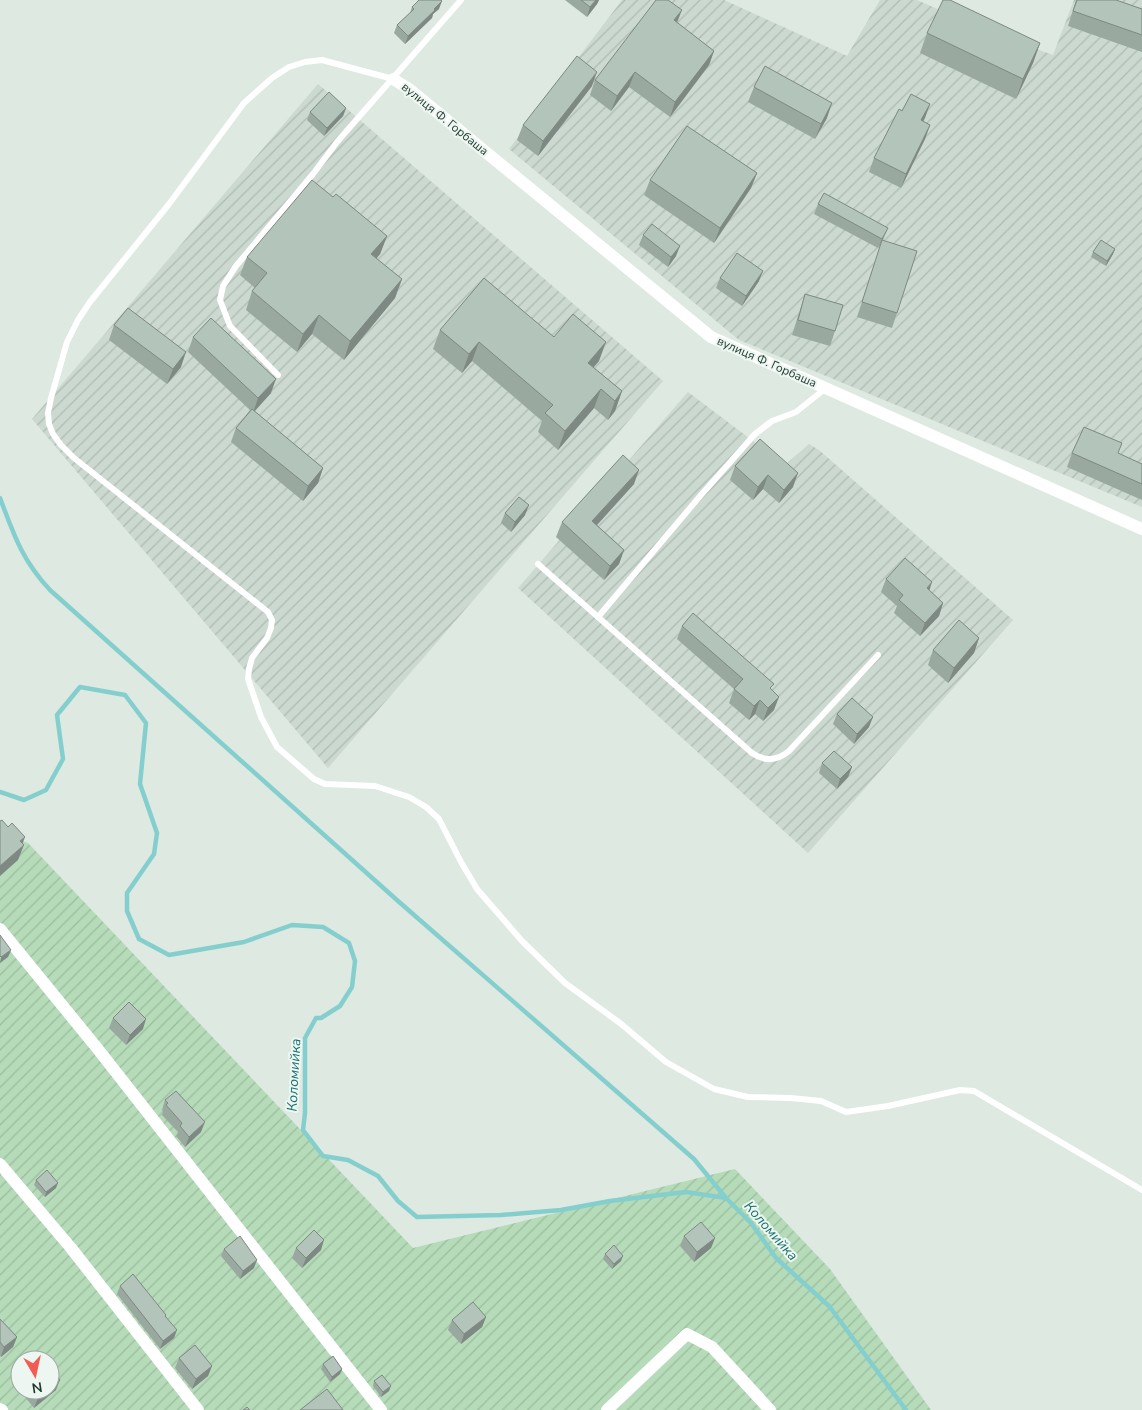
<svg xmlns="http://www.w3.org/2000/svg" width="1142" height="1410" font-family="'Nunito Sans',sans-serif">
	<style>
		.industrial { fill: url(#industrial-furrows) }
		.garden { fill: url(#garden-furrows); fill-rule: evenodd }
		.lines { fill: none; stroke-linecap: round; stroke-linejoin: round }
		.stream { stroke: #84cfcd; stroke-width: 4.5 }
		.service { stroke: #fff; stroke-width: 6 }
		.minor { stroke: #fff; stroke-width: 12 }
		.wall { fill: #9aa9a0 }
		.shaded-wall { fill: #7d8982 }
		.building { fill: #b3c4ba; stroke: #7d8982 }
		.labels { text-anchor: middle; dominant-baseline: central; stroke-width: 4; stroke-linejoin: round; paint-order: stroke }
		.street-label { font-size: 12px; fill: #1f382d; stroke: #edf6f0 }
		.water-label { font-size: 14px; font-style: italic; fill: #1a7371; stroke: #edf6f0 }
	</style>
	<defs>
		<pattern id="industrial-furrows" width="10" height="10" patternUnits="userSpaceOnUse" patternTransform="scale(1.25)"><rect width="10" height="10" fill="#cbd9d0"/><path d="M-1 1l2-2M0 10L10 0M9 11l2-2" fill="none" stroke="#aebbb3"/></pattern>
		<pattern id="garden-furrows" width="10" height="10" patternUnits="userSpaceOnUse" patternTransform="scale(1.25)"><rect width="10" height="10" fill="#b5dbb8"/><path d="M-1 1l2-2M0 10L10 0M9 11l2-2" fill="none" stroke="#9bbd9e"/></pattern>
	</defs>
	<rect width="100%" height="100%" fill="#dde9e1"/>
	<g class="industrial">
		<path d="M622 0H724L847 56 880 0H917L997 35 1053 55 1074 0H1142V507L739 340 509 149Z"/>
		<path d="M318 84 663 381 328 768 32 419Z"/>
		<path d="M688 392 785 465 809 444 819 450 1013 620 808 853 518 588Z"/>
	</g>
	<path class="garden" d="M0 834 28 843 413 1248 735 1169 830 1269 931 1410H0ZM20 1360H50V1390H20Z"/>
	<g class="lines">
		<g class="stream">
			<path d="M0 498C14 535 22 560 50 590L398 901 694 1159 726 1198"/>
			<path d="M0 792 24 800 46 790 63 759 57 715 80 687 125 695 146 723 140 784 157 833 154 854 127 893V911L139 939 169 955 244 942 292 925 323 927 349 943 355 961 352 987 340 1006 321 1018H316L305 1038V1113L303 1130 323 1156 348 1160 378 1176 398 1201 417 1217 501 1215 561 1210 610 1201 686 1192 726 1198 751 1223 776 1258 829 1306 906 1410"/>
		</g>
		<g class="service">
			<path d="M393 79 322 60 305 62 289 67 272 78 244 103 169 204 90 302 78 320 67 342 51 398 48 413 49 424 53 434 61 445 74 458 268 612 272 620 271 628 267 638 252 658 249 669 248 679 261 717 277 747 314 779 325 784 375 786 409 797 426 807 439 819 461 862 477 889 522 941 565 983 620 1023 666 1062 714 1089 748 1097 791 1098 821 1101 846 1112 888 1106 960 1090 974 1091 1142 1190"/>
			<path d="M278 375 230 326 220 300 223 286 236 266 313 174 337 142 461 0"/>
			<path d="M538 564 752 753C765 762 777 761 789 751L878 655"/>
			<path d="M598 617 701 495 755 434 772 421 796 412 826 388"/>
		</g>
		<g class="minor">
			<path d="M393 79 409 89 711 337 1142 529"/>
			<path d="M0 929 97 1048 381 1410"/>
			<path d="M0 1164 71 1248 198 1410"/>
			<path d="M0 1409 2 1410"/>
			<path d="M607 1410 687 1334 712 1347 770 1410"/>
		</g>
	</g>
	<g class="wall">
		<path d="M565 0H599L597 4 587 17Z"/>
		<path d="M1076 0 1142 9V52L1068 26Z"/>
		<path d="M412 7 439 9 433 14 432 18 405 44 394 33 397 25 410 13Z"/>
		<path d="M677 23 714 51 709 65 670 117 629 87 611 111 590 95 595 80Z"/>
		<path d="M927 33 1040 43 1033 63 1016 99 920 53Z"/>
		<path d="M592 86 538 156 517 140 523 125Z"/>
		<path d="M754 87 827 118 815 139 748 102Z"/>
		<path d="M930 104 923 121 930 125 925 139 901 188 869 172 874 158 902 111Z"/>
		<path d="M346 108 343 116 324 136 307 120 310 112Z"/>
		<path d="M757 173 751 188 714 243 644 195 650 180Z"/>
		<path d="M333 197 387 236 380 254 376 259 402 279 395 298 344 360 312 334 297 352 246 310 252 291 255 288 240 275 247 257Z"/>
		<path d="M818 204 884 237 883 240 897 313 892 328 857 317 882 241 878 248 814 214Z"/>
		<path d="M643 235 676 256 668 267 639 245Z"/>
		<path d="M1115 249 1113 254 1106 266 1091 257 1093 252Z"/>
		<path d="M720 278 759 281 742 306 716 288Z"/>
		<path d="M805 294 835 331 830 346 792 335Z"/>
		<path d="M114 325 181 367 167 384 109 340Z"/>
		<path d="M440 330 554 337 599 361 593 367 622 391 615 411 608 420 594 408 558 450 538 432 542 421 472 361 462 373 433 349Z"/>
		<path d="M193 337 271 393 254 411 323 468 318 483 303 501 231 442 236 428 250 410 188 352Z"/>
		<path d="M760 439 793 487 779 503 763 489 753 500 730 480 735 466Z"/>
		<path d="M1072 453 1118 454 1142 464V500L1067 467Z"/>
		<path d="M634 484 597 525 624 550 619 564 604 580 556 537 562 522Z"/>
		<path d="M505 513 525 515 511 532 501 523Z"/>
		<path d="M886 579 930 591 943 603 939 616 920 636 894 613 897 606 881 592Z"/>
		<path d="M682 626 772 690 774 710 763 721 755 714 749 720 729 703 734 689 677 639Z"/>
		<path d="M979 638 974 653 948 683 928 665 933 650Z"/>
		<path d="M837 714 869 727 854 744 833 724Z"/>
		<path d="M822 763 852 767 848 777 837 789 819 773Z"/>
		<path d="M113 1018 143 1029 126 1045 109 1028Z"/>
		<path d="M165 1100 201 1132 185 1147 176 1136 178 1132 162 1115 163 1112 162 1110Z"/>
		<path d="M36 1180 56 1188 45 1197 34 1185Z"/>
		<path d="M684 1236 715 1238 711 1248 694 1262 680 1246Z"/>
		<path d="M296 1248 321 1250 302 1268 292 1258Z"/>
		<path d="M224 1249 254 1268 240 1279 221 1256Z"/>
		<path d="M605 1254 621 1261 612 1269 603 1259Z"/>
		<path d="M120 1286 166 1316 174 1338 160 1349 117 1294Z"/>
		<path d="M486 1317 482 1327 461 1344 448 1330 452 1320Z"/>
		<path d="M0 1319 17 1337 13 1347 1 1357 0 1356Z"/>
		<path d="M179 1358 212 1366 208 1376 192 1389 175 1368Z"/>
		<path d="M323 1364 342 1369 340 1374 330 1382 321 1369Z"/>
		<path d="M374 1381 389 1391 381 1397 373 1386Z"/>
		<path d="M28 1390H56L34 1408 25 1397Z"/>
	</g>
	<g class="shaded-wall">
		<path d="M596 0H599L597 4 587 17 590 7Z"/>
		<path d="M442 1 439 9 433 14 432 18 405 44 408 36Z"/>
		<path d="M682 10 676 25 674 20Z"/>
		<path d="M1040 43 1033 63 1016 99 1023 79Z"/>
		<path d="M714 51 709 65 670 117 675 102Z"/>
		<path d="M597 72 592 86 538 156 543 141Z"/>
		<path d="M635 72 629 87 611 111 617 96Z"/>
		<path d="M832 103 827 118 815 139 821 124Z"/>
		<path d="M930 104 925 118 916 135 921 120Z"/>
		<path d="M346 108 343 116 324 136 327 128Z"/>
		<path d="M930 125 925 139 901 188 906 174Z"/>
		<path d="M757 173 751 188 714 243 720 228Z"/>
		<path d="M888 228 884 237 878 248 882 239Z"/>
		<path d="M387 236 380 254 364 273 371 254Z"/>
		<path d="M680 246 676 256 668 267 671 257Z"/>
		<path d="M1115 249 1113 254 1106 266 1107 261Z"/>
		<path d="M763 271 759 281 742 306 746 296Z"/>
		<path d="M402 279 395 298 344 360 350 341Z"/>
		<path d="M319 315 312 334 297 352 303 334Z"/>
		<path d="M479 342 472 361 462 373 469 354Z"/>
		<path d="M606 342 599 361 581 382 588 363Z"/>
		<path d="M186 352 181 367 167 384 173 369Z"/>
		<path d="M276 379 271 393 253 413 258 398Z"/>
		<path d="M601 389 594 408 558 450 565 431Z"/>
		<path d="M622 391 615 411 608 420 615 401Z"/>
		<path d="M323 468 318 483 303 501 308 486Z"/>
		<path d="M639 470 634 484 587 536 592 521Z"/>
		<path d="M798 473 793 487 779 503 784 490Z"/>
		<path d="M768 475 763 489 753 500 758 487Z"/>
		<path d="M529 505 525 515 511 532 515 522Z"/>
		<path d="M624 550 619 564 604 580 610 566Z"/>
		<path d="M932 582 928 595 927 588Z"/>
		<path d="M943 603 939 616 920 636 925 623Z"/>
		<path d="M979 638 974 653 948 683 954 668Z"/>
		<path d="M779 697 774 710 763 721 768 708Z"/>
		<path d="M760 700 755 714 749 720 754 706Z"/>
		<path d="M873 717 869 727 854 744 857 734Z"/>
		<path d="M852 767 848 777 837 789 840 779Z"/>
		<path d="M25 837 21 848 24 845 18 860 0 876V866L20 841Z"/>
		<path d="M11 950 8 957 0 963 1 957Z"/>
		<path d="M146 1019 143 1029 126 1045 130 1035Z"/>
		<path d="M205 1122 201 1132 185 1147 189 1137Z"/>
		<path d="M58 1183 56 1188 45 1197 46 1192Z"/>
		<path d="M715 1238 711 1248 694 1262 697 1252Z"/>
		<path d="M324 1240 321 1250 302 1268 306 1258Z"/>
		<path d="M623 1256 621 1261 612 1269 614 1264Z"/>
		<path d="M257 1260 254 1268 240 1279 243 1271Z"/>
		<path d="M486 1317 482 1327 461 1344 464 1334Z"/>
		<path d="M177 1330 174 1338 160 1349 163 1341Z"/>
		<path d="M17 1337 13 1347 1 1357 4 1347Z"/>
		<path d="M212 1366 208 1376 192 1389 196 1379Z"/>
		<path d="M342 1369 340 1374 330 1382 332 1377Z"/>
		<path d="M60 1380 56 1390 34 1408 38 1398 48 1390H50V1388Z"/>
		<path d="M391 1386 389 1391 381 1397 383 1392Z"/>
	</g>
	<g class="building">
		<path d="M419 0H441L442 1 434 9 435 10 408 36 397 25 414 9 412 7Z"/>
		<path d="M581 0H596L590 7Z"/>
		<path d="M656 0H668L682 10 674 20 714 51 675 102 635 72 617 96 595 80Z"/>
		<path d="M943 0H950L1040 43 1023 79 927 33Z"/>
		<path d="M1077 0H1116L1142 9V35L1073 11Z"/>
		<path d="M577 56 597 72 543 141 523 125Z"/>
		<path d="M765 66 832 103 821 124 754 87Z"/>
		<path d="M329 92 346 108 327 128 310 112Z"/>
		<path d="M911 94 930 104 921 120 930 125 906 174 874 158 899 109 902 111Z"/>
		<path d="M687 126 757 173 720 228 650 180Z"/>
		<path d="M312 180 333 197 336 194 387 236 371 254 402 279 350 341 319 315 303 334 252 291 267 273 247 257Z"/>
		<path d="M824 193 888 228 882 239 818 204Z"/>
		<path d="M652 224 680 246 671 257 643 235Z"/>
		<path d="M882 240 917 251 897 313 862 302Z"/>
		<path d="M1101 240 1115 249 1107 261 1093 252Z"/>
		<path d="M737 253 763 271 746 296 720 278Z"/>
		<path d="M484 278 554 337 573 314 606 342 588 363 622 391 615 401 601 389 565 431 545 413 553 405 479 342 469 354 440 330Z"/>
		<path d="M805 294 843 305 835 331 798 320Z"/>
		<path d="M128 308 186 352 173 369 114 325Z"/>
		<path d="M211 318 276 379 258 398 193 337Z"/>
		<path d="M252 409 323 468 308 486 236 428Z"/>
		<path d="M1084 427 1122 443 1118 453 1142 464V484L1072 453Z"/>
		<path d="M760 439 798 473 784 490 768 475 758 487 735 466Z"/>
		<path d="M623 455 639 470 592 521 624 550 610 566 562 522Z"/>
		<path d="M519 497 529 505 515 522 505 513Z"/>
		<path d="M905 558 932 582 927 588 943 603 925 623 899 600 903 595 886 579Z"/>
		<path d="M693 613 774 684 770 688 779 697 768 708 760 700 754 706 734 689 743 679 682 626Z"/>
		<path d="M959 620 979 638 954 668 933 650Z"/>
		<path d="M852 698 873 717 857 734 837 714Z"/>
		<path d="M834 751 852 767 840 779 822 763Z"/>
		<path d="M2 820 8 827 12 823 25 837 20 841 24 845 0 866V821Z"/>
		<path d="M0 935 11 950 1 957 0 956Z"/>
		<path d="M129 1002 146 1019 130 1035 113 1018Z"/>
		<path d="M176 1091 205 1122 189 1137 180 1126 182 1123 166 1105 168 1103 165 1100Z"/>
		<path d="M47 1170 58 1183 46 1192 36 1180Z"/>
		<path d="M701 1222 715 1238 697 1252 684 1236Z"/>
		<path d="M314 1230 324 1240 306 1258 296 1248Z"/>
		<path d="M240 1236 257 1260 243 1271 224 1249Z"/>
		<path d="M614 1245 623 1256 614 1264 605 1254Z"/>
		<path d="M133 1274 166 1315 165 1316 177 1330 163 1341 120 1286Z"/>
		<path d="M473 1302 486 1317 464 1334 452 1320Z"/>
		<path d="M0 1319 17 1337 4 1347 0 1342Z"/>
		<path d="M195 1345 212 1366 196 1379 179 1358Z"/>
		<path d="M333 1356 342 1369 332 1377 323 1364Z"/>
		<path d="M51 1369 60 1380 50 1388V1370Z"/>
		<path d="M382 1375 391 1386 383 1392 374 1381Z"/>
		<path d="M327 1389 343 1410H300Z"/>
		<path d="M31 1390H48L38 1398Z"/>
		<path d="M247 1407 250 1410H243Z"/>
	</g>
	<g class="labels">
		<g class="street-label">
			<text transform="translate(445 119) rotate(39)">вулиця Ф. Горбаша</text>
			<text transform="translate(767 362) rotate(24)">вулиця Ф. Горбаша</text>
		</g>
		<g class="water-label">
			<text transform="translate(294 1075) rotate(-87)">Коломийка</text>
			<text transform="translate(771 1231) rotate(49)">Коломийка</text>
		</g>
	</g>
	<g transform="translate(35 1375) rotate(171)"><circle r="24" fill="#edf6f0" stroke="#9baaa2"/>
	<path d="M0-4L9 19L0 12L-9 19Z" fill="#f15c53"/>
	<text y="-8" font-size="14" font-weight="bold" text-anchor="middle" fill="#1f382d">N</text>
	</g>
</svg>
